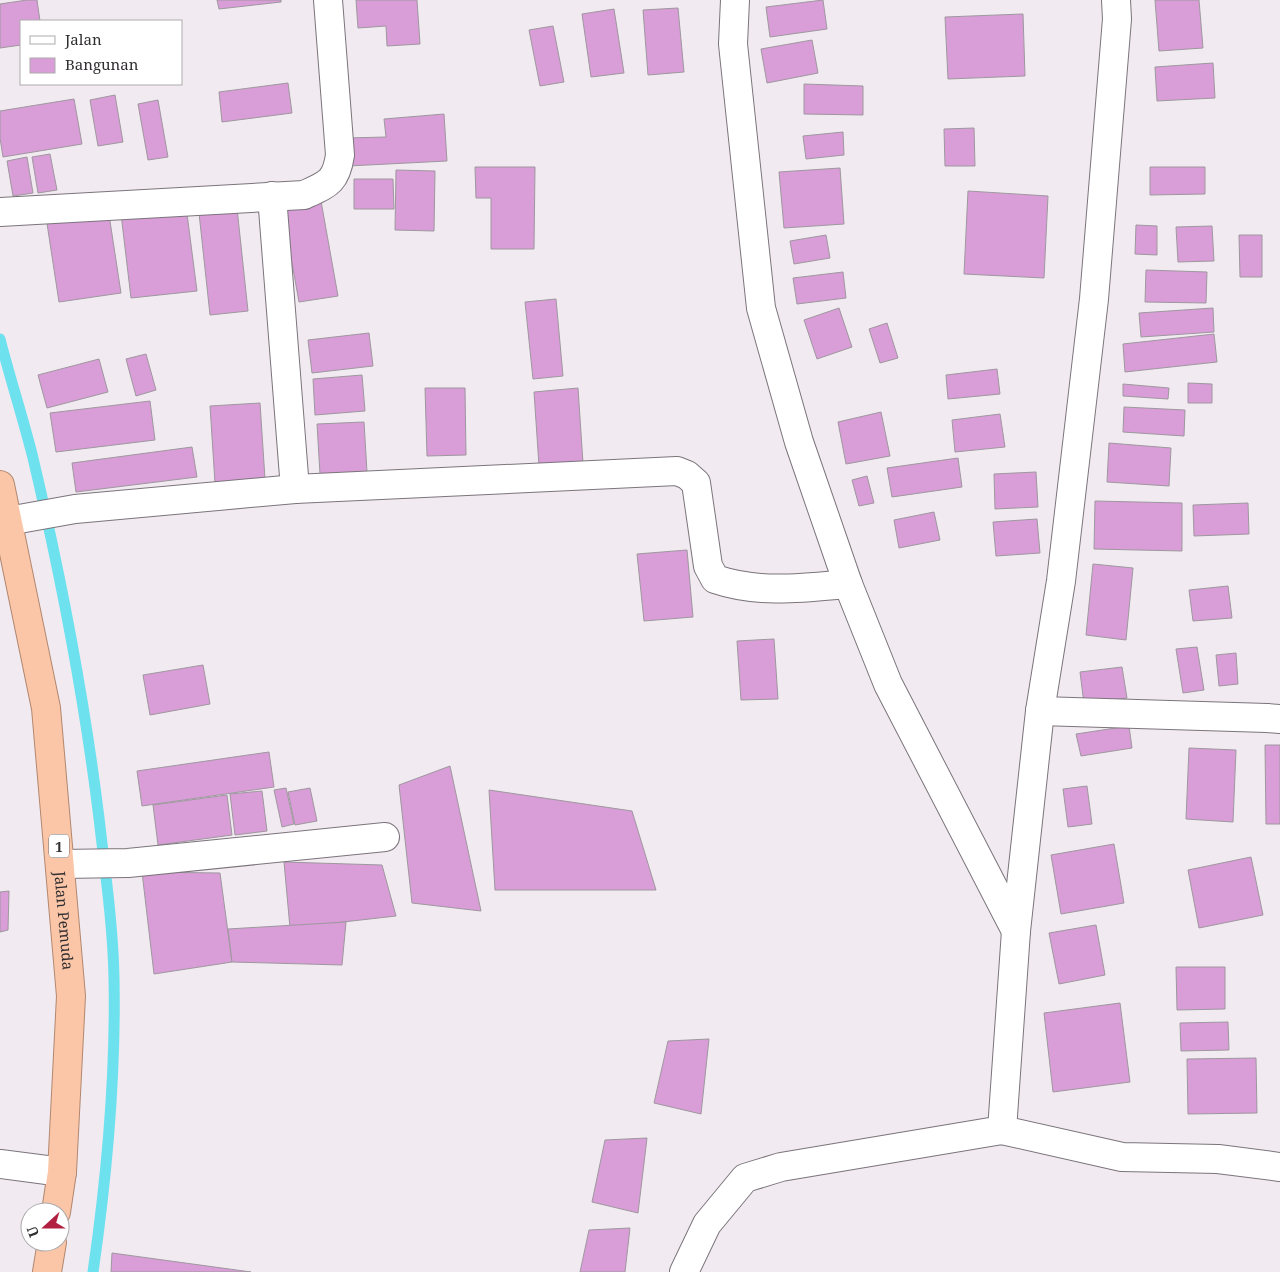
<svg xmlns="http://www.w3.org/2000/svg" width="1280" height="1272" font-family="'Noto Serif',serif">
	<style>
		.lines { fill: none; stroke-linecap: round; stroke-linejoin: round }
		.stream { stroke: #6de1ee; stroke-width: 11 }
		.building { fill: #d99dd8; stroke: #9e989e }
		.minor-casing { stroke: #7b757b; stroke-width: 30 }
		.trunk-casing { stroke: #b2876f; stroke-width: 30 }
		.minor { stroke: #fff; stroke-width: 28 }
		.trunk { stroke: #fac6a7; stroke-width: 28 }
		.labels { text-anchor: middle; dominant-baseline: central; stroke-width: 4; stroke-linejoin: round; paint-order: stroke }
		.shield { fill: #fff; stroke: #6f6d6f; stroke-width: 1 }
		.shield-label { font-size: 14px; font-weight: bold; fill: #312e31 }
		.street-label { font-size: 15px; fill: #312e31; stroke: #fff }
	</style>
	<rect width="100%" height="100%" fill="#f1eaf1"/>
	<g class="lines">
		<path class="stream" d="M0 339C10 378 23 418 33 458 61 577 84 696 99 818 105 871 113 925 114 978 116 1077 107 1175 93 1272"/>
	</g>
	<g class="building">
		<path d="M27 0H37L40 21H21V45L0 48V4Z"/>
		<path d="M217 0H281V2L219 9Z"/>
		<path d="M356 0H417L420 44 387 46 386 26 358 28Z"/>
		<path d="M823 0 827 29 770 37 766 7Z"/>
		<path d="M1155 0H1199L1203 48 1159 51Z"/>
		<path d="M678 8 684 72 648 75 643 10Z"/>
		<path d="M614 9 624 73 591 77 582 14Z"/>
		<path d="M1023 14 1025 76 948 79 945 17Z"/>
		<path d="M553 26 564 82 540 86 529 30Z"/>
		<path d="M812 40 818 73 767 83 761 49Z"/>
		<path d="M1213 63 1215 98 1157 101 1155 67Z"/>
		<path d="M288 83 292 113 222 122 219 92Z"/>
		<path d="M804 84 863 86V115L804 114Z"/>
		<path d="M115 95 123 142 98 146 90 100Z"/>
		<path d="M74 99 82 144 3 157 0 138V111Z"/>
		<path d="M158 100 168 157 148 160 138 104Z"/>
		<path d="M444 114 447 161 348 166 346 138 386 137 384 119Z"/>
		<path d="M974 128 975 166H945L944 129Z"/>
		<path d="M843 132 844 155 806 159 803 136Z"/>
		<path d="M50 154 57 190 38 193 32 157Z"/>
		<path d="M27 157 33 193 13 196 7 161Z"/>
		<path d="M475 167H535L534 249H491V198H476Z"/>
		<path d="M1150 167H1205V194L1150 195Z"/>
		<path d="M840 168 844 224 784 228 779 172Z"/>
		<path d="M396 170 435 171 434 231 395 230Z"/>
		<path d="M354 179H393L394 209H354Z"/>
		<path d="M968 191 1048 196 1044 278 964 274Z"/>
		<path d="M321 201 338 296 299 302 282 208Z"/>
		<path d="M186 206 197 291 131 298 121 214Z"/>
		<path d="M108 208 121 293 59 302 46 217Z"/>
		<path d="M237 208 248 311 210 315 199 213Z"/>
		<path d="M1136 225 1157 226V255L1135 254Z"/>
		<path d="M1212 226 1214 261 1178 262 1176 227Z"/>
		<path d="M826 235 830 258 794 264 790 241Z"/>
		<path d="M1239 235H1262V277H1240Z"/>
		<path d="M1146 270 1207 272 1206 303 1145 302Z"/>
		<path d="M843 272 846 298 797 304 793 278Z"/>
		<path d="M556 299 563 376 533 379 525 302Z"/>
		<path d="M839 308 852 347 817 359 804 320Z"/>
		<path d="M1213 308 1214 332 1141 337 1139 313Z"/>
		<path d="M887 323 898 358 880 363 869 329Z"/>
		<path d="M369 333 373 366 312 373 308 340Z"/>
		<path d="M1214 334 1217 362 1125 372 1123 344Z"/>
		<path d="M146 354 156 390 136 396 126 359Z"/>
		<path d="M99 359 108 392 47 408 38 375Z"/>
		<path d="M997 369 1000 394 948 399 946 375Z"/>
		<path d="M362 375 365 411 315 415 313 379Z"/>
		<path d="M1188 383 1212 384V403H1188Z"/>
		<path d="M1123 384 1169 388 1168 399 1123 396Z"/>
		<path d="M425 388H465L466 455 427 456Z"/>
		<path d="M578 388 583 463 539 466 534 392Z"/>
		<path d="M150 401 155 440 56 452 50 413Z"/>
		<path d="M260 403 265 479 215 483 210 406Z"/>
		<path d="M1124 407 1185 410 1184 436 1123 432Z"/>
		<path d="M881 412 890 456 846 464 838 422Z"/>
		<path d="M1000 414 1005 447 955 452 952 420Z"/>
		<path d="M364 422 367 472 320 474 317 424Z"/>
		<path d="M1109 443 1171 448 1169 486 1107 482Z"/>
		<path d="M192 447 197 477 76 492 72 463Z"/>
		<path d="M958 458 962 487 892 497 887 468Z"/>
		<path d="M1036 472 1038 507 995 509 994 474Z"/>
		<path d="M867 476 874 503 859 506 852 480Z"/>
		<path d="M1095 501 1182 503V551L1094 549Z"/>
		<path d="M1248 503 1249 534 1194 536 1193 505Z"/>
		<path d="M934 512 940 540 899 548 894 520Z"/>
		<path d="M1037 519 1040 553 996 556 993 522Z"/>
		<path d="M687 550 693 617 644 621 637 554Z"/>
		<path d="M1093 564 1133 568 1126 640 1086 635Z"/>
		<path d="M1228 586 1232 618 1193 621 1189 590Z"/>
		<path d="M774 639 778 699 741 700 737 641Z"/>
		<path d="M1197 647 1204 690 1183 693 1176 649Z"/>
		<path d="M1236 653 1238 684 1219 686 1216 655Z"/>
		<path d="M203 665 210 704 150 715 143 675Z"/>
		<path d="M1122 667 1127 698 1084 704 1080 672Z"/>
		<path d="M1129 726 1132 748 1081 756 1076 734Z"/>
		<path d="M1265 745H1280V824H1266Z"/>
		<path d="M1189 748 1236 750 1233 822 1186 819Z"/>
		<path d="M269 752 274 787 142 806 137 771Z"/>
		<path d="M450 766 481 911 412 903 399 785Z"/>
		<path d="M1087 786 1092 824 1068 827 1063 789Z"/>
		<path d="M286 788 294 824 282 827 274 790Z"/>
		<path d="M310 788 317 821 295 825 288 792Z"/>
		<path d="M489 790 632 811 656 890H495Z"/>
		<path d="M262 791 267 831 235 835 230 794Z"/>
		<path d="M227 795 232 835 158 845 153 805Z"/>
		<path d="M1114 844 1124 903 1061 914 1051 855Z"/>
		<path d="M1251 857 1263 915 1199 928 1188 870Z"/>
		<path d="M284 862 382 865 396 916 290 928Z"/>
		<path d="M142 872 220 873 232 962 154 974Z"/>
		<path d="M9 891 8 930 0 932V892Z"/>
		<path d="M346 922 342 965 232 962 228 929Z"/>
		<path d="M1096 925 1105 975 1059 984 1049 933Z"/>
		<path d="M1176 967H1225V1009L1177 1010Z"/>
		<path d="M1120 1003 1130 1082 1053 1092 1044 1013Z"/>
		<path d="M1228 1022 1229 1050 1181 1051 1180 1023Z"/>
		<path d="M709 1039 701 1114 654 1103 668 1041Z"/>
		<path d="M1256 1058 1257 1113 1188 1114 1187 1059Z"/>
		<path d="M647 1138 638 1213 592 1202 605 1140Z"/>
		<path d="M630 1228 625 1272H580L589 1230Z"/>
		<path d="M112 1253 251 1272H111Z"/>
	</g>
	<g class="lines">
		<defs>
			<g id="minor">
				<path d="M735 0 733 44 761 308 799 442 848 584 888 684 1016 931"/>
				<path d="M272 196 295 489"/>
				<path d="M0 212 304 195C328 184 336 182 340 155L328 0"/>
				<path d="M8 521 75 509 295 489 677 471 687 475 696 483 708 566 715 579C759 594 803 588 848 584"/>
				<path d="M1040 711 1267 718 1280 719"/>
				<path d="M61 864 128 863 385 837"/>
				<path d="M1002 1130 1122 1157 1218 1159 1280 1167"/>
				<path d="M0 1164 62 1172"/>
				<path d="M684 1272 707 1224 745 1178 781 1167 1002 1130 1016 931 1040 711 1061 581 1094 299 1117 19 1116 0"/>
			</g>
			<g id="trunk">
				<path id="s1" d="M0 485 46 708 71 996 62 1172 56 1212"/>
				<path d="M47 1272 52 1242"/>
			</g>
		</defs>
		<use href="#minor" class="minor-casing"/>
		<use href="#trunk" class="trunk-casing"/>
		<use href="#minor" class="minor"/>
		<use href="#trunk" class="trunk"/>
	</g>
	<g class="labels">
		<rect class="shield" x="49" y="834.5" width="20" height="23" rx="4"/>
		<g class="shield-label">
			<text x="59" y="846">1</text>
		</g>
		<g class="street-label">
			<text stroke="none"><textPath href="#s1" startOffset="441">Jalan Pemuda</textPath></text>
		</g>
	</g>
	<rect x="20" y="20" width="162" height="65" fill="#ffffff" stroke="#adabad"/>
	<rect x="30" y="36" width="25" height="8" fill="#ffffff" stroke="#adabad"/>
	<text x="65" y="45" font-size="15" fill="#312e31">Jalan</text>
	<rect x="30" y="58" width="25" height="15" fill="#d99dd8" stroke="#adabad"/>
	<text x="65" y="70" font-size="15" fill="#312e31">Bangunan</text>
	<g transform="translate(45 1227) rotate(249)"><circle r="24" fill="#ffffff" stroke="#adabad"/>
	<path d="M0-4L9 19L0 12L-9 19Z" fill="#b22041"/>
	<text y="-8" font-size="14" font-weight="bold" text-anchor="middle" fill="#312e31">U</text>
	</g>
</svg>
